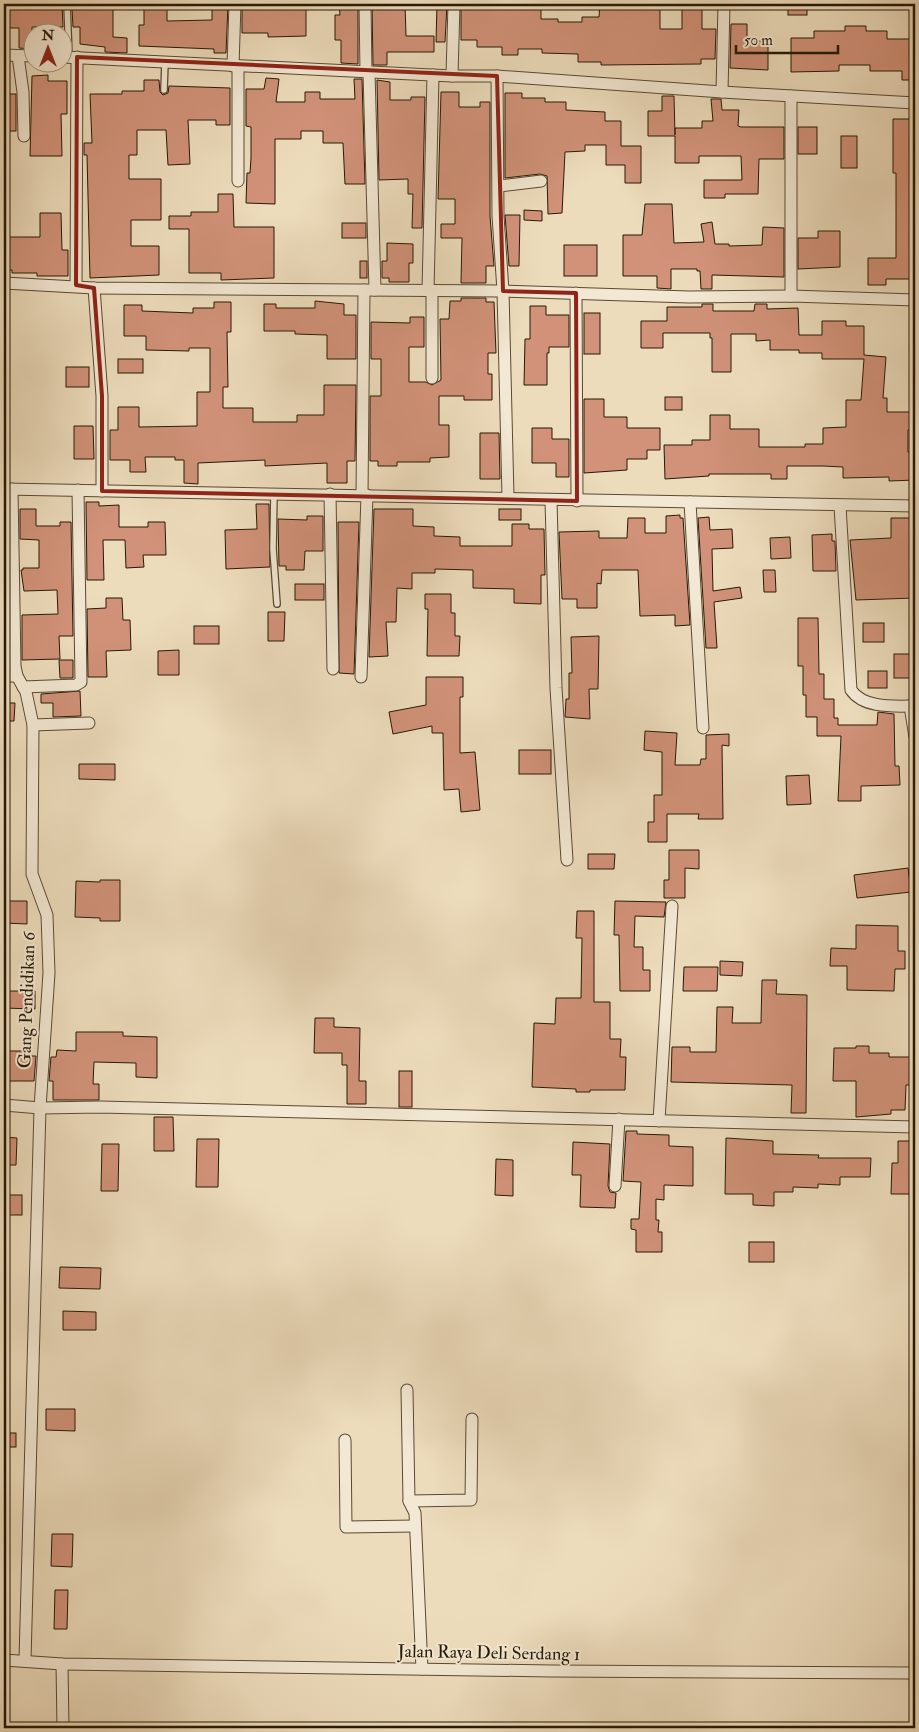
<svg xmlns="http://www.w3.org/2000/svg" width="919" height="1732" font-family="'IM FELL Double Pica',serif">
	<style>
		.building { fill: #d19279; stroke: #261905 }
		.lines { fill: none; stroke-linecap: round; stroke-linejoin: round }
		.service-casing { stroke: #584a33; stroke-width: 8 }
		.minor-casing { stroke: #584a33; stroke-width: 13 }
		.service { stroke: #f3e8d3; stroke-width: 5.5 }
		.minor { stroke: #f3e8d3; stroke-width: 11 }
		.marked { fill: none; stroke: #8f2418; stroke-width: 4; stroke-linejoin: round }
		.labels { text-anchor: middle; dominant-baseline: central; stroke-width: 4; stroke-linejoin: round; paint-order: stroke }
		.street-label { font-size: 18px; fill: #261905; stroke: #f3e8d3 }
	</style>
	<rect width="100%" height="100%" fill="#eddcbc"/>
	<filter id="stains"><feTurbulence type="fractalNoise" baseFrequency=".004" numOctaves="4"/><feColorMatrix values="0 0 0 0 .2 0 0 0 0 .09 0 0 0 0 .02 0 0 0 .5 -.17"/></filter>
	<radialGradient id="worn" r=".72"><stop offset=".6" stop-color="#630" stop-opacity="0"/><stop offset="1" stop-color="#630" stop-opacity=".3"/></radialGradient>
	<g class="building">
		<path d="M11 4H62L63 27H32V49L19 48V28H4V6H11Z"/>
		<path d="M97 4H113V37L127 38V53L105 52V47L80 44V27H73L72 9H97Z"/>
		<path d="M144 4H167V21L212 20V4H228L226 53H214V49L139 46V25H144Z"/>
		<path d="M306 4V36L268 37V33H242V5Z"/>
		<path d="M339 4H358V64L341 63V40H335V15H340Z"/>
		<path d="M372 4H405L406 36H434V52H387V65H373Z"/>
		<path d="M437 4H447L445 42H436Z"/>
		<path d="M461 4H541V19H558V22H582V17H599L600 4 660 6V29H682V4H702V29H716L715 59H701V64L601 65V62H578V54L542 53V49H518V55H502V47H477V40H461Z"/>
		<rect x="788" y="4" width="19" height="11"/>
		<path d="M731 24H747V41H768V70L730 68Z"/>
		<path d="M845 26H866V31H887V39H915V80H902V71H870V65H839V71L791 72V38H814V31H845Z"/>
		<path d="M48 75V81H67V114H61L62 156H30L32 76Z"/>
		<path d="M266 78 279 79 276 102H305V92H320V99H355L354 79H362L365 184H345L343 143H323V131H301V139H275V204L246 203 247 173H250L251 158V127L246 126V89H264Z"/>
		<path d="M144 80H159L160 92 163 95 168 93 169 86 230 88V125H216V120H188L190 164 168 165 166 130H137V155H129V179H161V220H131V246H159V275L90 278 87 155H84V143H92L90 94H122V91H144Z"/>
		<path d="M377 80 390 82V100H411V97H425L422 228H412L413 194H408V179L379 180Z"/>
		<path d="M441 92H459V107H480V102H490V216L494 266H486V283H461L462 238H441V224H455V199H438Z"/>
		<path d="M505 93H522V98H545V102H566V110L605 112V121H621V146H641V183H625V165H606V145H585V151L565 152 562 213 548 214 547 176 540 174 505 178Z"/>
		<rect x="4" y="94" width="12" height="37"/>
		<path d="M662 96H674L675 135V128H702V121H713L711 99H721L722 110H739L738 126 741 127H784V159H759L758 194H725V198H704V180H742L741 156H699V163H675V136H648V111H662Z"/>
		<path d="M893 119H915L914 237H911V279H886V285H868V258H896V173H893Z"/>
		<rect x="798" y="127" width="19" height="27"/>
		<rect x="841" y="136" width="16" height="32"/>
		<path d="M218 194H233L234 227H274V278L221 280V273H189V229H169V216H191V212H218Z"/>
		<path d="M645 204H672L674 243 704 242 701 224 712 222 715 244H729V246L762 245 763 227 784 228V277L712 275V289H701L700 271H697V269H671V289L657 288V276H623V235H642Z"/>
		<path d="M524 210 542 211V221L524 220Z"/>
		<path d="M40 213H61L62 250H68V276H37V273H12V270H4V237H40Z"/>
		<path d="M505 215H520L519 266H509Z"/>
		<rect x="342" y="223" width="24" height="15"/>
		<path d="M818 231H840V267L798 269V238H818Z"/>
		<path d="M387 243 413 244V263H409V282H389V278H382V261H387Z"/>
		<rect x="564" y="245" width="33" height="31"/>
		<rect x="360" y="261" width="7" height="17"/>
		<path d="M461 298H486V302H494L496 353H488V374H492V400H464V396H439V425H449V457L430 458V462H397V466H378V461H370V396H381V359H371V322L410 323V317H424V347H409V382H426L432 385 441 380 440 319H449L450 301H461Z"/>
		<path d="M315 301 344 304V315H356V359H327V335L295 334V331H264V304H276V308H315Z"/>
		<path d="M214 302H231V332H227L228 387H223V408H253V422H297V415H324V385H356L355 461H347V483H327V463L265 466V460L198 463V484L184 483V460H175V457H145L146 472H130V460H110V430H118V407H139V427L197 426V392H210V348H189V351L146 350V336H124V305H142V311L193 313V308H214Z"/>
		<path d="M702 304H713V311H754L755 304H767V309L798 308 799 335H822V321H846V326H864V355L886 357 883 398H887V412H915V430H908V452H915V480L889 481V477L843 478V467L823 466H787V479H771V474H709V476L665 479 664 445H692V440H710V415H730V429H759V447H805V444H823V428L846 427V400H861L864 359H822V353H799V350H770V340L756 341V334H731V372H712V338H710V333H663V348H641V321H667V307H702Z"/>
		<path d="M530 306H546V315H569V347H549V353H547V385H524L525 339H530Z"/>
		<rect x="584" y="313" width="16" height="41"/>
		<rect x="118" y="359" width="25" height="14"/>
		<rect x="66" y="367" width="23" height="20"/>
		<rect x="665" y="397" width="17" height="13"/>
		<path d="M584 399H604V417H627V428H660V450H647V459H627V470L584 473Z"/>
		<path d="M74 426H93L94 459H74Z"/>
		<path d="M532 428H552V439H569V477H556V463H532Z"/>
		<path d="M480 433H499L500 479H480Z"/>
		<path d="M86 502H99V506L119 505V527H148V522H165L166 555H143L144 567 126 568 125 540H103L104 580H87Z"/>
		<path d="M256 504H269L270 567 226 569 225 530 257 529Z"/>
		<path d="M20 509H36V526H60V522H71L73 636H59L60 659 22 660V615L58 614 57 590 24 591 21 570H23V568H39V540L20 539Z"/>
		<path d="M374 509H413V526L434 527V536L460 537V546H512V524H529V529H544L545 575H541V604L514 603V589L473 588V570L435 569V573H412V589L397 588 396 622H386L388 656 369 657Z"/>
		<rect x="499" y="509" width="22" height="11"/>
		<path d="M680 515V518H683L690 625 675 626V615L640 616 638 570H602L601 584 597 583V608H577V599H562L559 532 599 531V538H627L628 518H645V533H666V516Z"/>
		<path d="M307 516H323V551H305L304 570H286V566H279L278 519 307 520Z"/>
		<path d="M709 517 710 530 732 529 733 548 712 549 713 591 740 587 742 598 714 602 717 648H706L698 518Z"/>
		<path d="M891 518H911L915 598 856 600 850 540 891 538Z"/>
		<path d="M338 522H359L354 674 339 673Z"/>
		<path d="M832 534V541H835L836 571H813L812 535Z"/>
		<path d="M790 537 791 558 771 559 770 538Z"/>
		<path d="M763 570H775L776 592H764Z"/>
		<rect x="295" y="584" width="29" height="16"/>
		<path d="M425 594H451V613H455V636H460L459 656H427L428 609H425Z"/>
		<path d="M106 598H122L123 620H130L131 650 106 651 107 677H88L87 609 106 608Z"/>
		<path d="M268 612H285L284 641H268Z"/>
		<rect x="4" y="615" width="3" height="45"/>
		<path d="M798 618H818L819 674H824V699H834V718H838V725H877L878 712 894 714 895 766H899L900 785 861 786V801H838L841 736H817V717H806V695H803V666H798Z"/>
		<rect x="863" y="623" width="21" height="19"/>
		<rect x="194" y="626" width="25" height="18"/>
		<path d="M599 636 598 689H589L590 719 565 717 566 699H569V673H572L571 637Z"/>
		<path d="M179 650V675H158V651Z"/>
		<rect x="894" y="654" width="21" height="24"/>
		<path d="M59 660H73V678H60Z"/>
		<rect x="868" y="671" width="19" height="17"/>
		<path d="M426 677H463V697H460V753L475 752 480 810 461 812 459 789 444 790 443 733H432V726L393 734 389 712 426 705Z"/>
		<path d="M80 691 81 716 53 717V703H41V694Z"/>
		<path d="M4 703H15L14 721H4Z"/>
		<path d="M645 731 677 733 675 765H700L701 759H706V735L729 734V746L722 745 723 819H698L699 814H667V842H648V822H654V795H662V752L644 750Z"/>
		<rect x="519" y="750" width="32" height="24"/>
		<path d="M79 764H115V780L79 779Z"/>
		<path d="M809 775 811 804 787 805 786 776Z"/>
		<path d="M669 850H699V869L685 868V898H664V880H669Z"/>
		<path d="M588 854H615L614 869H588Z"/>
		<path d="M908 868 911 892 857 898 854 875Z"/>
		<path d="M100 880H120V921H100V918L75 917 76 881 100 882Z"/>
		<path d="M4 901H27V924L4 923Z"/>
		<path d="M615 901 666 902 664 917 635 916 634 947H643V970H650V991H620L619 935H614Z"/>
		<path d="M577 911H594V1002H610V1039H621L620 1057H626L625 1090H590V1092H576V1089L532 1087 534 1023 555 1024 556 998H581L582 938H576Z"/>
		<path d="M856 925 898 926V951H905V969H895L894 991 847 990V966H830L831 948 856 949Z"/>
		<path d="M720 961 743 962 742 976 720 975Z"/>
		<path d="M684 967H718L717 991H683Z"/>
		<path d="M762 980H777L776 994 807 995 806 1113H791L792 1085 671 1082 672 1047H690V1052H716L717 1007H733L732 1023H761Z"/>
		<path d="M4 991H35V1009L4 1008Z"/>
		<path d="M315 1018H334V1027L360 1028 359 1081H366V1104H347V1065H342V1053H314Z"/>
		<path d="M76 1032H123V1036L157 1037V1078L136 1077V1063L94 1062 93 1084H99V1100H53V1081H49L51 1057H56L57 1050 76 1051Z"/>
		<path d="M856 1046H869V1053H889V1057H910V1085H906L905 1110H891V1114L856 1117V1081H833L834 1048H856Z"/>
		<path d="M9 1051H25V1056H36L34 1081H4V1052Z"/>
		<rect x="399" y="1071" width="13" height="36"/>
		<path d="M154 1117H173L174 1151H154Z"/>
		<path d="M626 1131H637V1134L669 1135V1146L693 1147V1186L664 1185V1200L656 1199V1220H659L658 1232H662V1252H636V1230L631 1229V1219H639L641 1182 623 1181Z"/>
		<path d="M4 1137 17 1138 16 1165H4Z"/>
		<path d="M726 1138 773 1141V1154L819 1155 818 1158H871L870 1177H840V1185L818 1184V1188L793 1187V1192H774V1206L753 1205V1194H725Z"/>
		<path d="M197 1139H219L218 1187H196Z"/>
		<path d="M898 1141H912L911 1164H915L914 1194H891L892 1163H898Z"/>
		<path d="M573 1142 610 1144 608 1186 610 1192 616 1193 615 1208 580 1207 581 1175H572Z"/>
		<path d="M102 1144H119L118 1191H101Z"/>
		<path d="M496 1159 513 1160V1196L495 1195Z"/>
		<rect x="4" y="1195" width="18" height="20"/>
		<rect x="749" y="1242" width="25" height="20"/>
		<path d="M60 1267 101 1268 100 1289 59 1288Z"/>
		<path d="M63 1311 96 1312V1330H63Z"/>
		<path d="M46 1409H75V1431L46 1430Z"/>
		<rect x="4" y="1433" width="12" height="14"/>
		<path d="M52 1534H73L72 1567 51 1566Z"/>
		<path d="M55 1590H68L67 1629H54Z"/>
	</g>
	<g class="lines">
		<defs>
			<g id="service">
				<path d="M67 4 69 57"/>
				<path d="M164 90 165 62"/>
				<path d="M274 493 273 549 277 604"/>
			</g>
			<g id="minor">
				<path d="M365 4 366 72"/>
				<path d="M4 55 32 56"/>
				<path d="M18 56 23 92 24 136"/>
				<path d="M62 57 452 76H497L722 92 915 103"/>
				<path d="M233 66 235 4"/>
				<path d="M369 72 375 290"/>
				<path d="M452 76 454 4"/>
				<path d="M497 76 498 216 503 291 508 497"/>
				<path d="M722 92 724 4"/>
				<path d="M791 96V296"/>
				<path d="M238 181V66"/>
				<path d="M499 186 541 181"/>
				<path d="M4 283 94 288 503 291 689 297 791 296 915 300"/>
				<path d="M76 285 77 57"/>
				<path d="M94 288 102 396V491"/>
				<path d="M428 291 433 75"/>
				<path d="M432 291V378"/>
				<path d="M576 293 577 501"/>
				<path d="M4 489 915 506"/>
				<path d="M12 489 15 666 17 676 26 692 33 725 32 874 47 915 49 973 40 1108 25 1660"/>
				<path d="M330 494 333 669"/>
				<path d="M362 495 364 290"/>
				<path d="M551 500 556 688 567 860"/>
				<path d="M690 502 703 728"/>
				<path d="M840 506 851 690C864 709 895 706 915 706"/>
				<path d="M4 676H17"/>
				<path d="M361 677 367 495"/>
				<path d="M23 687 76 685 81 682 78 490"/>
				<path d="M910 706 915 737"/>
				<path d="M33 725 89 723"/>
				<path d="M4 1105 40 1108 100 1107 915 1127"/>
				<path d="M659 1121 672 906"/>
				<path d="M615 1186 619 1119"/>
				<path d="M407 1390 409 1501 415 1513 422 1669"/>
				<path d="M345 1440 346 1527 415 1526"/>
				<path d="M409 1501 471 1500 472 1419"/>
				<path d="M4 1660 62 1664 552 1671 915 1673"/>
				<path d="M62 1664 63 1728"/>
			</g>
		</defs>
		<use href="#service" class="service-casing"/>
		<use href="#minor" class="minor-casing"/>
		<use href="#service" class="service"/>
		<use href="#minor" class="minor"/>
	</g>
	<path class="marked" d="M77 57 497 76 503 291 576 293 577 501 102 491V396L94 288 76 285Z"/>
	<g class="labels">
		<g class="street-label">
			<text transform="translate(27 1000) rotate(-88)">Gang Pendidikan 6</text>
			<text transform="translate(489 1653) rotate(1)">Jalan Raya Deli Serdang 1</text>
		</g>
	</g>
	<rect width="919" height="1732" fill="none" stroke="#eddcbc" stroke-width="20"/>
	<rect x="5" y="5" width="909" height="1722" fill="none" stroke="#261905" stroke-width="2.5"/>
	<rect x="10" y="10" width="899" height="1712" fill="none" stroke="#261905"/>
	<g transform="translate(48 48)"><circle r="24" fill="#f3e8d3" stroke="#a19581"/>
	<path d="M0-4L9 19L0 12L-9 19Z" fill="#8f2418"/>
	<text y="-8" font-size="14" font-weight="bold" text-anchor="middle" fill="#261905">N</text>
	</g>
	<path d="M736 45v8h102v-8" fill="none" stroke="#261905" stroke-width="2.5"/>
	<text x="744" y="45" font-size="15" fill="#261905" stroke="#f3e8d3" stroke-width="4" paint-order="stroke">50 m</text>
	<rect width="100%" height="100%" filter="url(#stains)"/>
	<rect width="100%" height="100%" fill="url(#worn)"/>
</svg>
